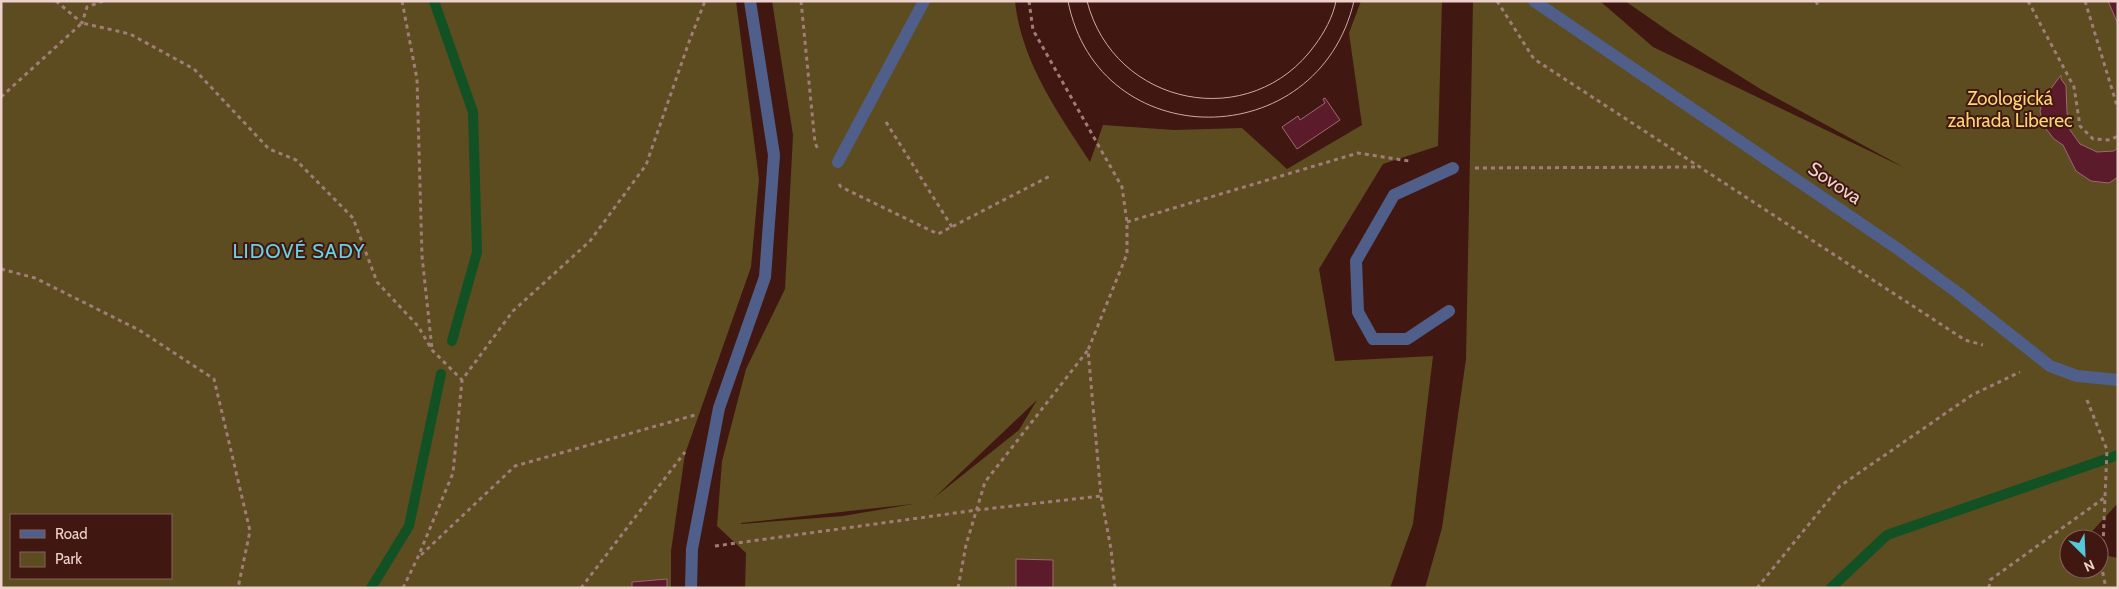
<svg xmlns="http://www.w3.org/2000/svg" width="2119" height="589" font-family="Cabin,sans-serif">
	<style>
		.green { fill: #5c4c20; fill-rule: evenodd }
		.lines { fill: none; stroke-linecap: round; stroke-linejoin: round }
		.stream { stroke: #125124; stroke-width: 10 }
		.building { fill: #5c1b2b; stroke: #9c6971 }
		.path { stroke: #a07d78; stroke-width: 3; stroke-dasharray: 4 4; stroke-linecap: butt }
		.lane { stroke: #505f89; stroke-width: 12 }
		.street { stroke: #505f89; stroke-width: 12 }
		.tram { stroke: #ccaca7; stroke-width: 1 }
		.labels { text-anchor: middle; dominant-baseline: central; stroke-width: 4; stroke-linejoin: round; paint-order: stroke }
		.park-label { font-size: 19px; fill: #fbd572; stroke: #411712 }
		.street-label { font-size: 19px; fill: #eed1cc; stroke: #411712 }
		.neighbourhood-label { font-size: 20px; letter-spacing: 1px; fill: #68d2e2; stroke: #411712 }
	</style>
	<rect width="100%" height="100%" fill="#411712"/>
	<g class="green">
		<path d="M1 1H736L759 179 751 267 685 454 671 551V588H1ZM11 515H171V578H11Z"/>
		<path d="M772 1H1015C1021 61 1058 113 1090 162L1103 125 1174 130 1242 128 1287 169 1362 125 1349 33 1361 1H1442L1438 146 1383 164 1319 269 1335 361 1433 356 1413 524 1390 588H745L746 553 717 526 722 461 746 369 785 289 793 135ZM1037 400 1019 430 935 497ZM913 504 843 516 741 524V523Z"/>
		<path d="M1473 1H1600L1653 47 1905 168 1762 90 1674 35 1625 1H2118V503L2085 539H2069V569H2099V554L2118 558V588H1425L1442 528 1466 359Z"/>
	</g>
	<g class="lines">
		<g class="stream">
			<path d="M434 1 473 112 477 252 452 341"/>
			<path d="M371 588 409 526 441 374"/>
			<path d="M1831 588 1887 535 2118 455"/>
		</g>
	</g>
	<g class="building">
		<path d="M2108 1H2118V24Z"/>
		<path d="M2061 75V79L2066 86 2067 113 2070 130 2080 144 2097 152 2114 151 2118 148V177L2109 183 2091 181 2076 171 2063 145 2054 139 2043 125 2040 111 2044 98Z"/>
		<path d="M1325 98 1340 120 1297 149 1282 127 1298 116 1300 120 1325 103 1323 99Z"/>
		<path d="M1016 559 1053 560V588H1016Z"/>
		<path d="M667 579V588H632V582Z"/>
	</g>
	<g class="lines">
		<g class="path">
			<path d="M56 1 82 23 87 7 103 1"/>
			<path d="M402 1 417 79 422 256 432 349"/>
			<path d="M801 1 815 143 818 149"/>
			<path d="M1029 1 1033 30 1122 187 1127 222V254L1088 350 1101 496 1111 549 1115 588"/>
			<path d="M1497 1 1534 59 1965 340 1983 345"/>
			<path d="M1816 1 1818 6"/>
			<path d="M2028 1 2074 87 2080 126 2093 139 2110 140 2118 136"/>
			<path d="M2085 1 2118 109"/>
			<path d="M1 97 82 23 130 34 194 69 269 149 296 160 353 218 377 282 418 326 432 350 462 380"/>
			<path d="M886 122 952 227"/>
			<path d="M1475 168 1698 167"/>
			<path d="M839 184 841 187 938 234 1050 176"/>
			<path d="M1127 222 1358 153 1409 161"/>
			<path d="M1 269 35 278 139 330 214 379 250 531 238 588"/>
			<path d="M2087 400 2107 450 2102 569 2106 588"/>
			<path d="M715 546 977 510 1101 496"/>
			<path d="M421 555 515 466 695 415"/>
			<path d="M403 588 418 557 453 473 462 380 513 311 590 241 646 165 689 42 705 1"/>
			<path d="M581 588 685 452"/>
			<path d="M958 588 966 545 985 482 1088 350"/>
			<path d="M1757 588 1840 486 1972 395 2020 372"/>
			<path d="M1989 588 1990 580 2104 498"/>
		</g>
		<g class="lane">
			<path d="M838 162 924 1"/>
			<path d="M1449 311 1407 339H1373L1358 312 1356 261 1394 195 1453 168"/>
			<path d="M691 588 692 549 719 408 765 277 774 155 750 1"/>
		</g>
		<path class="street" d="M1534 1 1898 249 1958 293 2050 366 2077 376 2118 380"/>
		<g class="tram">
			<path d="M1068 1C1098 156 1318 156 1354 1"/>
			<path d="M1087 1C1114 107 1251 134 1315 45 1324 33 1333 17 1336 1"/>
		</g>
	</g>
	<g class="labels">
		<g class="park-label">
			<text x="2010" y="98">Zoologická<tspan x="2010" dy="22">zahrada Liberec</tspan></text>
		</g>
		<g class="street-label">
			<text transform="translate(1835 183) rotate(34)">Sovova</text>
		</g>
		<g class="neighbourhood-label">
			<text x="299" y="251">LIDOVÉ SADY</text>
		</g>
	</g>
	<rect width="2119" height="589" fill="none" stroke="#eed1cc" stroke-width="5"/>
	<rect x="10" y="514" width="162" height="65" fill="#411712" stroke="#86615c"/>
	<rect x="20" y="530" width="25" height="8" fill="#505f89" stroke="#86615c"/>
	<text x="55" y="539" font-size="15" fill="#eed1cc">Road</text>
	<rect x="20" y="552" width="25" height="15" fill="#5c4c20" stroke="#86615c"/>
	<text x="55" y="564" font-size="15" fill="#eed1cc">Park</text>
	<g transform="translate(2084 554) rotate(156)"><circle r="24" fill="#411712" stroke="#86615c"/>
	<path d="M0-4L9 19L0 12L-9 19Z" fill="#53cadc"/>
	<text y="-8" font-size="14" font-weight="bold" text-anchor="middle" fill="#eed1cc">N</text>
	</g>
</svg>
